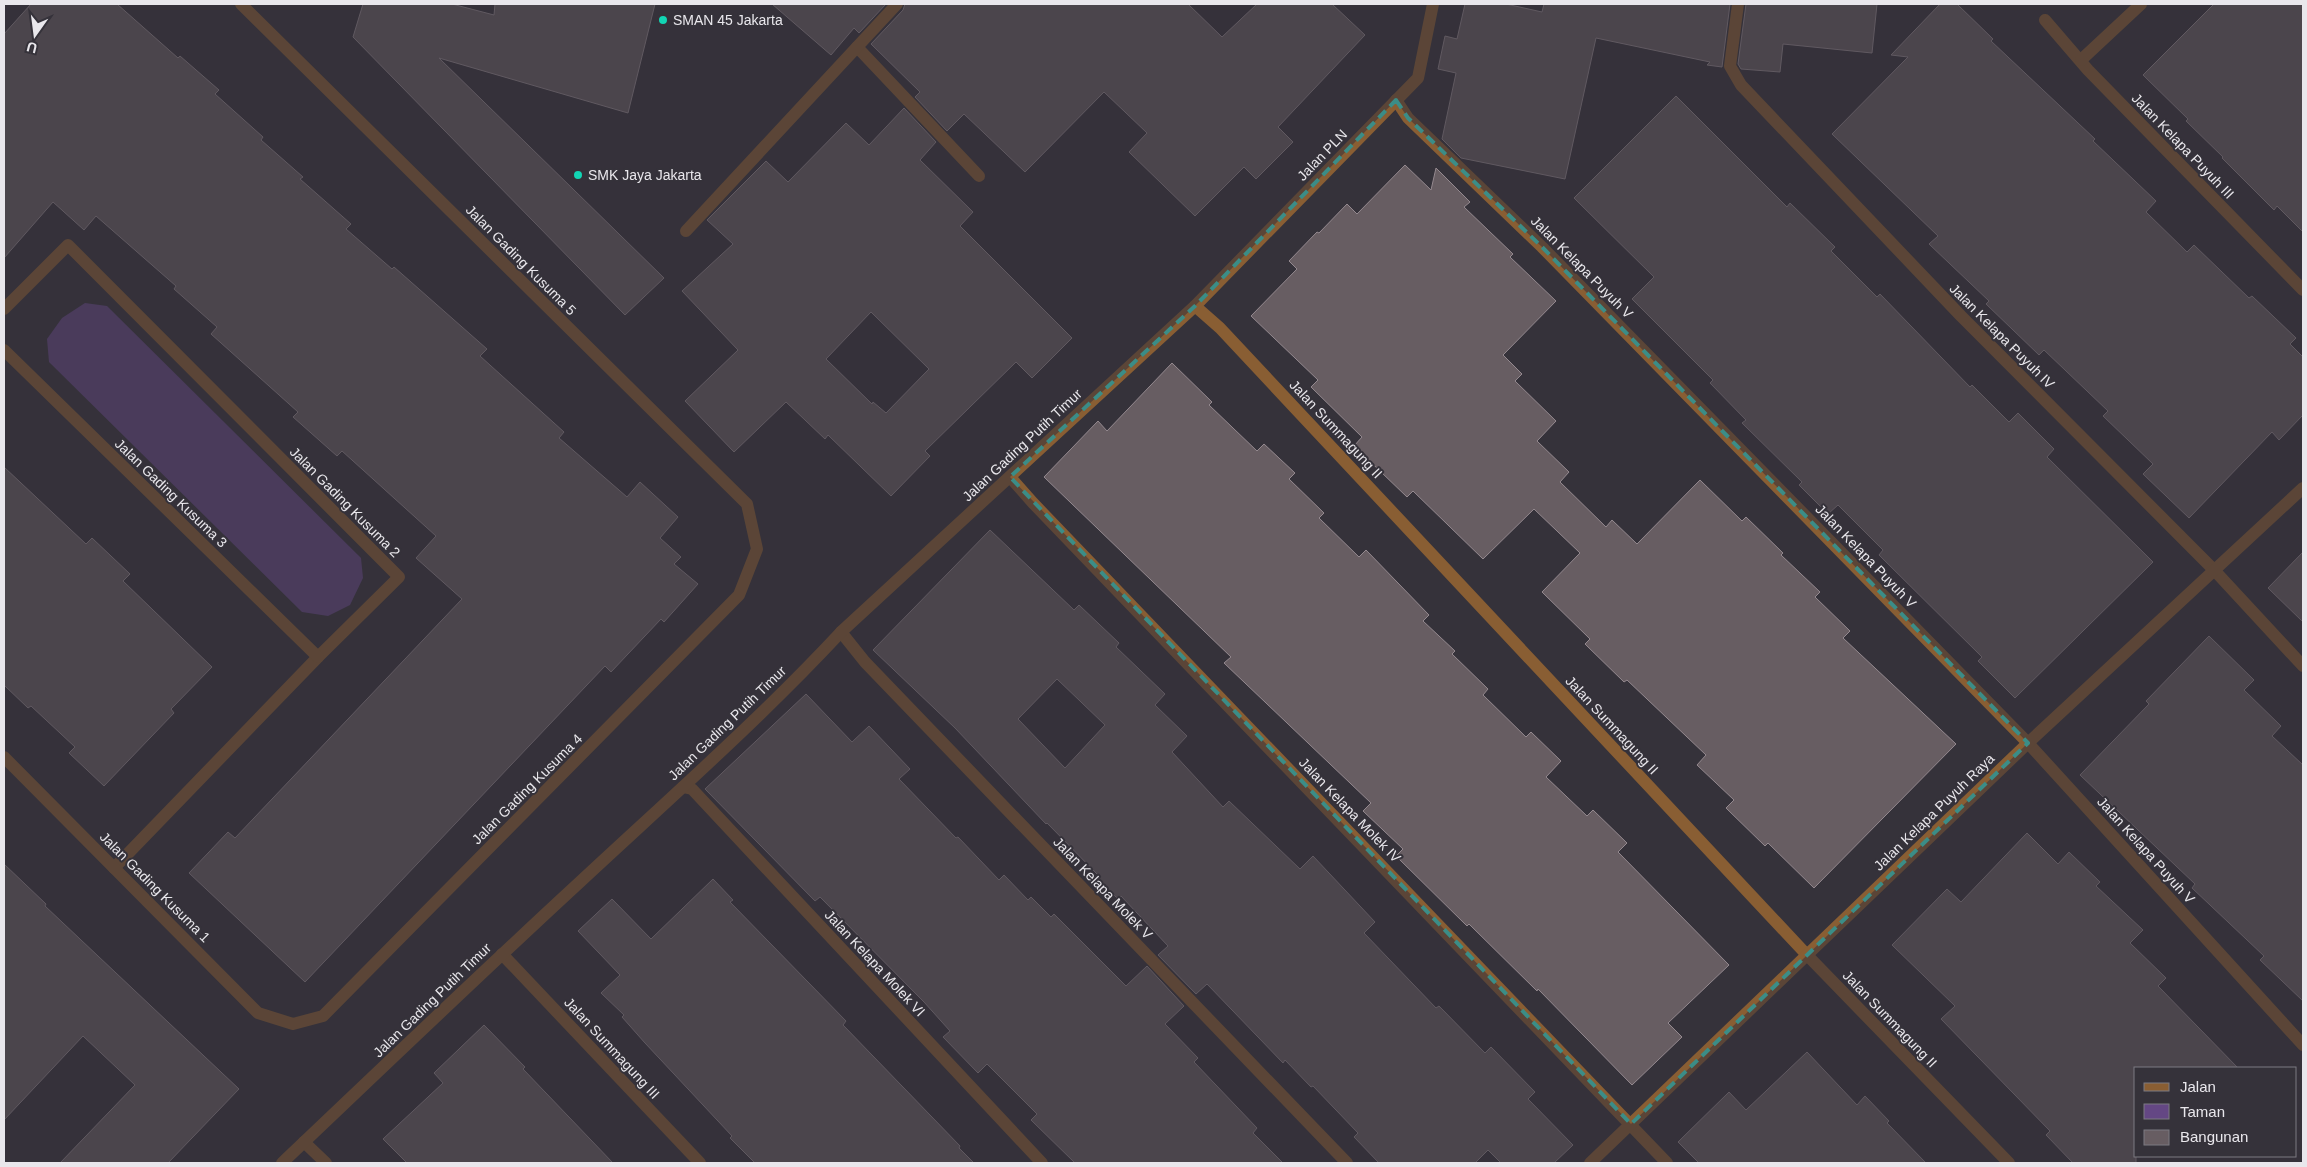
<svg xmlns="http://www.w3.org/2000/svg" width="2307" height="1167" font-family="Helvetica,sans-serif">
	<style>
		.green { fill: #644784 }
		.building { fill: #675d62; stroke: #94898f; fill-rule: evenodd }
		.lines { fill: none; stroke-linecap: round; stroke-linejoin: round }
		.minor { stroke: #895e33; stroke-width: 12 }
		.marked { fill: none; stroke: #3b8d87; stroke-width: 4; stroke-dasharray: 10 6; stroke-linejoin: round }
		.poi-dot { fill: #12d5b4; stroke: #35323a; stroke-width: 2 }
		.labels { text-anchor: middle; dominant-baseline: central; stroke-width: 4; stroke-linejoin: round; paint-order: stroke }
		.poi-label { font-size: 14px; fill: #e9e7ec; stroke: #35323a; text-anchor: start }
		.street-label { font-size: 14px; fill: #e9e7ec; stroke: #35323a }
	</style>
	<rect width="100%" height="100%" fill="#35323a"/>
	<path class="green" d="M85 303 107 306 361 558 363 578 350 605 328 616 302 612 49 362 47 339 62 318Z"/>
	<g class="building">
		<path d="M31 4H117L178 58 180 56 219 90 215 94 263 137 261 140 303 177 300 179 351 224 346 229 392 269 394 267 487 349 480 356 564 432 559 438 627 497 640 482 678 517 660 538 681 557 674 564 698 584 664 622 661 619 611 672 605 666 305 982 189 873 228 832 235 838 462 599 416 558 436 536 342 451 337 456 293 417 298 412 211 334 217 327 174 289 176 286 96 216 84 230 53 202 4 258V34Z"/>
		<path d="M363 4H452L494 15 495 4H655L628 113 439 58 664 278 625 315 353 37Z"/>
		<path d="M772 4H886L859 33 854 28 831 55Z"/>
		<path d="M905 4H1188L1222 37 1257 4H1332L1365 35 1278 127 1293 142 1256 179 1244 167 1195 216 1129 152 1147 133 1104 92 1025 172 964 114 947 131 915 97 920 92 871 44 903 10Z"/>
		<path d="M1465 4H1506L1542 12 1544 4H1730L1722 67 1707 65 1710 62 1596 38 1565 179 1461 158 1442 139 1456 73 1438 69 1445 36 1457 39Z"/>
		<path d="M1746 4H1877L1872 53 1783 44 1780 72 1741 69 1738 64Z"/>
		<path d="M1940 4H1957L1993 39 1991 41 2095 139 2093 141 2156 201 2146 212 2187 252 2194 245 2249 298 2252 296 2296 338 2290 344 2303 357V415L2279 440 2272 432 2189 518 2143 474 2153 464 2103 416 2108 411 2044 350 2039 355 1986 304 1989 301 1929 244 1938 236 1832 134 1908 57 1891 55Z"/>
		<path d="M2214 4H2303V232L2277 206 2274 210 2222 158 2223 157 2186 121 2188 119 2143 75Z"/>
		<path d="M1676 96 1787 207 1790 203 1835 247 1831 251 1877 297 1880 294 1970 387 1972 385 2009 422 2018 413 2054 449 2047 457 2153 562 2015 698 1978 661 1982 657 1879 555 1883 550 1838 505 1828 514 1799 485 1802 482 1742 423 1746 420 1710 383 1713 380 1632 299 1654 277 1574 198Z"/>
		<path d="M904 108 936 142 920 160 973 212 960 226 1072 338 1032 378 1016 362 925 451 930 456 891 496 828 435 825 439 786 402 734 452 685 401 738 350 682 291 733 244 707 220 766 161 788 182 846 123 869 145ZM871 312 929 369 886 413 873 402 872 404 826 359Z"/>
		<path d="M1405 165 1431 190 1436 168 1470 202 1464 207 1513 254 1510 257 1556 301 1503 355 1522 374 1515 381 1556 421 1537 441 1569 472 1560 482 1606 527 1612 520 1637 544 1700 480 1742 521 1746 517 1783 553 1781 555 1820 592 1815 597 1850 631 1843 638 1956 744 1814 888 1768 843 1765 846 1726 808 1734 800 1697 765 1706 755 1627 680 1624 682 1585 644 1590 639 1542 592 1580 553 1534 509 1483 559 1413 491 1407 497 1354 446 1362 437 1311 387 1318 380 1251 316 1297 269 1289 261 1317 232 1319 233 1347 204 1357 214Z"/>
		<path d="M1172 363 1212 402 1209 405 1257 451 1264 444 1295 473 1289 479 1324 513 1319 518 1359 557 1366 550 1429 615 1423 621 1455 651 1452 654 1488 689 1483 695 1526 737 1531 732 1561 761 1546 777 1587 816 1593 810 1627 843 1618 852 1729 965 1668 1023 1682 1037 1632 1085 1538 989 1537 991 1469 924 1467 926 1396 856 1403 849 1363 811 1371 803 1224 663 1231 657 1044 477 1098 421 1107 431Z"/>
		<path d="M4 467 86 544 92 538 130 574 123 581 212 667 171 709 174 713 104 786 69 753 75 747 31 706 28 708 4 685Z"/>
		<path d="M990 530 1074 610 1079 605 1119 643 1116 647 1165 694 1155 705 1187 736 1172 752 1223 807 1229 801 1300 869 1313 856 1375 922 1364 933 1436 1008 1439 1006 1485 1053 1491 1047 1535 1092 1528 1099 1573 1145 1554 1163H1501L1488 1150 1475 1163H1379L1354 1137 1358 1133 1313 1086 1311 1087 1285 1060 1283 1063 1207 984 1196 994 1158 955 1168 946 1121 896 1118 899 1096 877 1098 875 1047 823 1046 824 955 728 873 650ZM1057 679 1105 725 1065 768 1018 719Z"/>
		<path d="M2303 552V622L2268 588Z"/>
		<path d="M2209 636 2254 680 2244 690 2281 726 2272 736 2303 765V1001L2260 960 2264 956 2192 888 2195 884 2080 775 2149 704 2146 701Z"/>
		<path d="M806 694 852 742 869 726 910 769 899 779 956 838 958 837 999 880 1004 875 1028 900 1031 897 1051 917 1054 914 1126 986 1147 966 1184 1006 1165 1024 1198 1058 1194 1062 1257 1128 1253 1133 1283 1163H1075L1031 1120 1037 1114 987 1064 978 1073 943 1037 950 1031 924 1002 820 897 815 901 705 789Z"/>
		<path d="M2027 833 2058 864 2069 852 2100 882 2096 886 2143 930 2130 943 2166 978 2158 986 2238 1068H2136V1163H2073L2046 1135 2050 1131 1941 1019 1955 1006 1892 945 1947 889 1961 902Z"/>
		<path d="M4 864 46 904 45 906 239 1089 168 1163H60L135 1085 83 1036 4 1120Z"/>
		<path d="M713 879 733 900 730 902 846 1021 843 1025 960 1146 959 1148 974 1163H755L730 1138 732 1136 645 1043 622 1017 624 1015 601 993 620 975 578 931 612 899 651 939Z"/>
		<path d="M484 1025 525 1067 523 1069 613 1163H407L383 1139 443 1083 434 1073Z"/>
		<path d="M1807 1052 1857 1105 1865 1096 1889 1121 1887 1123 1926 1163H1699L1678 1142 1729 1092 1746 1110Z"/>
	</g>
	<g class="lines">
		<g class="minor">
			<path d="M1738 4 1730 66 1741 85 1961 316 2215 571 2303 666"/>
			<path d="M2045 20 2088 70 2303 290"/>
			<path d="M857 47 979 176"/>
			<path d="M2081 60 2141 4"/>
			<path d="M1396 100 1408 118 1542 247 2028 743 2303 1045"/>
			<path d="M686 231 897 4"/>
			<path d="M1195 306 1220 328 1807 955 2009 1163"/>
			<path d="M4 309 68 245 399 577 318 657 114 868"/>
			<path d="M4 350 318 657"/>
			<path d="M1010 477 1033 503 1667 1163"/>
			<path d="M841 632 865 662 1347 1163"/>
			<path d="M4 757 258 1013 293 1024 323 1016 739 595 757 549 747 504 241 4"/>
			<path d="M683 787 692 789 1042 1163"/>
			<path d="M502 954 700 1163"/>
			<path d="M304 1142 326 1163"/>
			<path d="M282 1163C381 1069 480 974 581 881 668 800 760 719 841 632L1195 306 1418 78 1433 4"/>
			<path d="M1590 1163 2028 743 2303 488"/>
		</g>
	</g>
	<path d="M0 0H2307V1167H0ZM1396 100 1408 118 1542 247 2028 743 1631 1124 1010 477 1195 306Z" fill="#35323a" fill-opacity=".55" fill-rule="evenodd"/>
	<path class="marked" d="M1396 100 1408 118 1542 247 2028 743 1631 1124 1010 477 1195 306Z"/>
	<g class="poi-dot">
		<circle cx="663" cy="20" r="5"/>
		<circle cx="578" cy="175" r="5"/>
	</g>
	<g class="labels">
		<g class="poi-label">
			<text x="673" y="20">SMAN 45 Jakarta</text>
			<text x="588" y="175">SMK Jaya Jakarta</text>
		</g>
		<g class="street-label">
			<text transform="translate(2183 146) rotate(46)">Jalan Kelapa Puyuh III</text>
			<text transform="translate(1322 155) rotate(-46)">Jalan PLN</text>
			<text transform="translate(521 260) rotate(45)">Jalan Gading Kusuma 5</text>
			<text transform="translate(1582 267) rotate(45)">Jalan Kelapa Puyuh V</text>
			<text transform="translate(2002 336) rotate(45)">Jalan Kelapa Puyuh IV</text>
			<text transform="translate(1336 429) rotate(47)">Jalan Summagung II</text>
			<text transform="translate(1022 445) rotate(-43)">Jalan Gading Putih Timur</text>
			<text transform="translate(171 493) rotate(44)">Jalan Gading Kusuma 3</text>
			<text transform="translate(345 502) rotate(45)">Jalan Gading Kusuma 2</text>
			<text transform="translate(1866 556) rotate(46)">Jalan Kelapa Puyuh V</text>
			<text transform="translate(727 723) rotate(-44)">Jalan Gading Putih Timur</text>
			<text transform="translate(1612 725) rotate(47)">Jalan Summagung II</text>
			<text transform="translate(527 789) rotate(-45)">Jalan Gading Kusuma 4</text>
			<text transform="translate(1350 810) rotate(46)">Jalan Kelapa Molek IV</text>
			<text transform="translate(1934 812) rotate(-44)">Jalan Kelapa Puyuh Raya</text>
			<text transform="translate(2146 850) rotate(48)">Jalan Kelapa Puyuh V</text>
			<text transform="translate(155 887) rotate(45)">Jalan Gading Kusuma 1</text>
			<text transform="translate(1103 888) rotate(46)">Jalan Kelapa Molek V</text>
			<text transform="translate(875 963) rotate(47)">Jalan Kelapa Molek VI</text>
			<text transform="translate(432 1000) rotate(-44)">Jalan Gading Putih Timur</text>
			<text transform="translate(1890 1019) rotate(46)">Jalan Summagung II</text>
			<text transform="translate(612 1048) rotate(47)">Jalan Summagung III</text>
		</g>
	</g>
	<rect width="2307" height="1167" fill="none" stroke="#e9e7ec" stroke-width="10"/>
	<rect x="2134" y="1067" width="162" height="90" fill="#35323a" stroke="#7d7a81"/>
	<rect x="2144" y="1083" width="25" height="8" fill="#895e33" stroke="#7d7a81"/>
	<text x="2180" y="1092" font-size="15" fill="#e9e7ec">Jalan</text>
	<rect x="2144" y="1104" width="25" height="15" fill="#644784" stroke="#7d7a81"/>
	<text x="2180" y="1117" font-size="15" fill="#e9e7ec">Taman</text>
	<rect x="2144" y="1130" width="25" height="15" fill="#675d62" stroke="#7d7a81"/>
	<text x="2180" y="1142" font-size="15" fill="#e9e7ec">Bangunan</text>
	<g transform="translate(35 35) rotate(194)" stroke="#35323a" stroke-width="4" paint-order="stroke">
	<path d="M0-4L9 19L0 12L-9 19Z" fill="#e9e7ec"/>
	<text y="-8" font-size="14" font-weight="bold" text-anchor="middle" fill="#e9e7ec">U</text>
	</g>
</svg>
